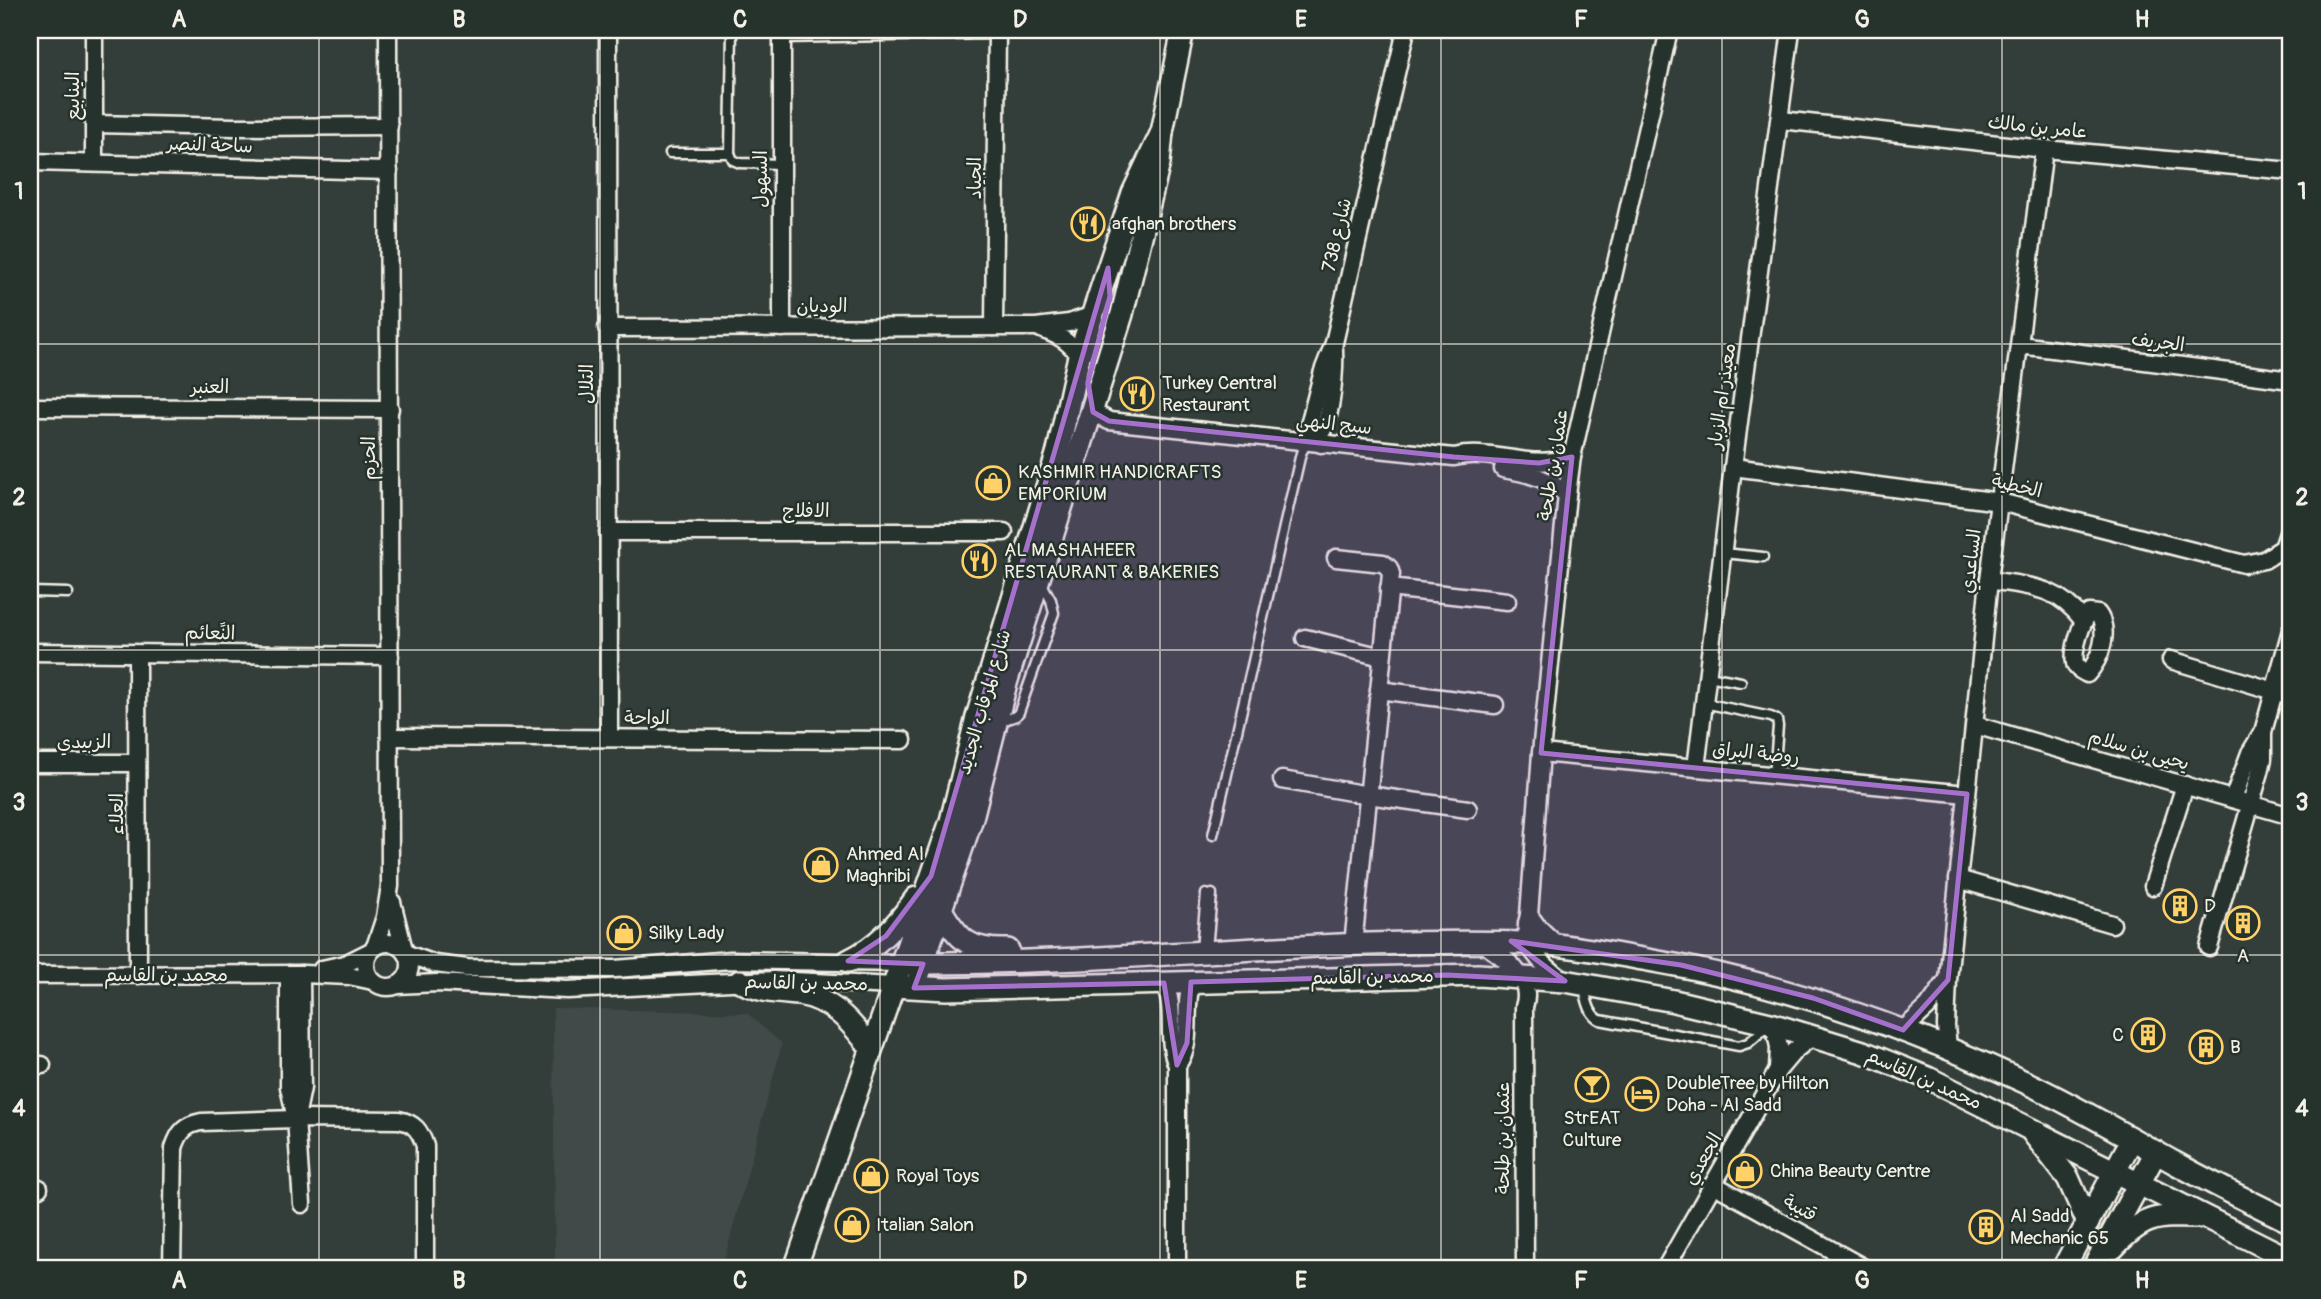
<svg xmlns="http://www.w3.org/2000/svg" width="2321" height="1299" font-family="Pangolin,'Playpen Sans Arabic',sans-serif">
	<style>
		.built { fill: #43494a }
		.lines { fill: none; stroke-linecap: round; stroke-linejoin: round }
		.service-casing { stroke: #f4f1e8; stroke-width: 13 }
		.minor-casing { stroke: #f4f1e8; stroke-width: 21 }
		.tertiary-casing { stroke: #f4f1e8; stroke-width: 26 }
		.service { stroke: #26332d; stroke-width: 8 }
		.minor { stroke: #26332d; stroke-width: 16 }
		.tertiary { stroke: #26332d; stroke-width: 21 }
		.marked { fill: #a571cd; fill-opacity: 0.2; stroke: #a571cd; stroke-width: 5; stroke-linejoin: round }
		.grid { fill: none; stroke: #f4f1e8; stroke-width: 2; stroke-opacity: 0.55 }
		.labels { text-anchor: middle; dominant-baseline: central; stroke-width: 5; stroke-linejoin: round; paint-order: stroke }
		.street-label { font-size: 19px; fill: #f4f1e8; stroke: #26332d }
		.poi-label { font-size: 19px; fill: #f4f1e8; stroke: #26332d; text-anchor: start }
		.neatline { fill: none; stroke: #f4f1e8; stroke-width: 2.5 }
		.grid-label { font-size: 23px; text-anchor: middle; font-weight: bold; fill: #f4f1e8 }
	</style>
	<rect width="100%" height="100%" fill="#333d3a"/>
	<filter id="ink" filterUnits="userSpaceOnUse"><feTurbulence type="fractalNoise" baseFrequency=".0143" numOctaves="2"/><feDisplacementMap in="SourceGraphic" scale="14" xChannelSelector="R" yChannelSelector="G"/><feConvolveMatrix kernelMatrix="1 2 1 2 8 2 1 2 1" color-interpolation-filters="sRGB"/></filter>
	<g filter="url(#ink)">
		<path class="built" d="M553 1008 747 1013 782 1044 722 1269H555Z"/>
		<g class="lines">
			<defs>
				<g id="service">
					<path d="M732 30 730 153 733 160 740 163 782 164"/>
					<path d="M670 153H730"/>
					<path d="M1723 553 1763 557"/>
					<path d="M30 592 68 593"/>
					<path d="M1708 676 1741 682"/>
					<path d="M1704 703 1771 717 1777 720 1778 726 1774 776"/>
					<path d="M999 722 1016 716 1019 712 1054 613 1051 600 1041 582"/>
					<path d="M1213 835 1301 453 1307 443"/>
					<path d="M1207 949 1212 894"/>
					<path d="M1201 950 1206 894"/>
					<path d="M1583 986C1587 998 1588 1014 1600 1020L1739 1046 1748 1043 1766 1028"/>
				</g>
				<g id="minor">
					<path d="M608 30 609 738"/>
					<path d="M782 34 997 30"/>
					<path d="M1781 120 2044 149 2291 171"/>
					<path d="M94 124 234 127 389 126"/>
					<path d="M30 162 389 171"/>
					<path d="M94 162V30"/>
					<path d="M994 327 997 30"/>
					<path d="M607 328 1036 327 1069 323 1093 315"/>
					<path d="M782 328V30"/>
					<path d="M1041 329C1058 335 1069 341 1079 356"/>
					<path d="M2020 345 2291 380"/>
					<path d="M30 407 390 409"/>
					<path d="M1093 412 1109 421 1454 457C1493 448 1529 471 1572 457"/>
					<path d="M1309 441C1314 439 1319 436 1322 431 1332 416 1335 368 1334 349"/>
					<path d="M1321 444 1312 433 1309 425 1323 371 1334 343 1406 30"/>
					<path d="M1733 467 2000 502 2244 564 2264 560 2283 548 2291 524"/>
					<path d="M1503 469C1528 473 1548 478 1567 495"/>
					<path d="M608 532H1004"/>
					<path d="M1336 558 1383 563 1389 568 1391 574 1353 945"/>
					<path d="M1989 580C2031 587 2055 585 2083 620"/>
					<path d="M1389 588 1507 601"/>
					<path d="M2089 613 2098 614C2110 631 2101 659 2087 674 2082 671 2076 669 2075 663 2072 651 2082 621 2089 613Z"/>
					<path d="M1305 638 1382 657"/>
					<path d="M30 652 390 656"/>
					<path d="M137 654 138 975"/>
					<path d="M2171 660 2291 696"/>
					<path d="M1379 690 1495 705"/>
					<path d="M1975 725 2291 816"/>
					<path d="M390 737 903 740"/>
					<path d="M1541 753 1967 794"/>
					<path d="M30 763H137"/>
					<path d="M1696 768 1733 467 1791 30"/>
					<path d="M1282 780 1368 795 1468 809"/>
					<path d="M2233 799 2250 753 2263 732 2291 630"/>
					<path d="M1958 879 2112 924"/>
					<path d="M2153 886 2185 785"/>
					<path d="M392 902 404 950"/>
					<path d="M1529 915 1537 926 1558 946"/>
					<circle cx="388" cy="965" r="22"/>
					<path d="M1484 944C1505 958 1534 978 1524 1007L1525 1269"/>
					<path d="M375 947 385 917 390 886 388 30"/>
					<path d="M2209 947 2260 772 2263 759V732"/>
					<path d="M407 954 435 964 467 968 615 969 731 960 901 963"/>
					<path d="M322 969 345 964 369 952"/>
					<path d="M289 974V1087L296 1119 302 1204"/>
					<path d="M30 975 303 974 349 976 373 981"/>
					<path d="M1565 981C1542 965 1519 945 1529 915L1541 753 1567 495 1572 457 1669 30"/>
					<path d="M1164 983C1177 1009 1165 1039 1177 1065V1269"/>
					<path d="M397 985 437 983 567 990 774 980 893 986"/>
					<path d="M1774 1025 1779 1047 1778 1070"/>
					<path d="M1903 1030 1928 1007 1946 982"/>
					<path d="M1948 1048 1946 1026 1948 980 1989 580 2044 149"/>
					<path d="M30 1065H42"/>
					<path d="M1177 1065C1195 1041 1182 1009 1192 982"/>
					<path d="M297 1113 302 1088 301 974"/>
					<path d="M1713 1184 1866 1269"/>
					<path d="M30 1188H39"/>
					<path d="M172 1269 174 1148C179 1132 185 1125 201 1122L296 1119 399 1120C415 1123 420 1131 425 1146V1269"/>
					<path d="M1665 1269 1778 1070 1794 1051 1813 1036"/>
				</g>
				<g id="tertiary">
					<path d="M940 908C959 941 970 951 1008 950"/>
					<path d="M848 961C878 946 897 925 916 898"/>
					<path d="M901 963C1109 965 1317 937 1526 943 1567 944 1608 953 1648 960 1780 982 1906 1027 2027 1083 2078 1107 2126 1136 2175 1163 2213 1184 2252 1203 2291 1222"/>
					<path d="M919 974 972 818 1006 683 1122 314 1159 163 1162 132 1183 30"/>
					<path d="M740 981C759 992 777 992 798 994 832 999 851 1022 871 1048"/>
					<path d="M893 986 946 989 1478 975 1565 981 1674 1001 1774 1025 1863 1052 1928 1078 2291 1260"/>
					<path d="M2033 1133 2068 1178 2088 1223"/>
					<path d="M2113 1248C2144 1215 2156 1216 2200 1217"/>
					<path d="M795 1269 951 821 977 717 1058 451 1079 356 1133 193 1162 132"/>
					<path d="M2063 1269 2132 1139"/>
					<path d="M2093 1269 2156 1152"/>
				</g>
			</defs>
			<use href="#service" class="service-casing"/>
			<use href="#minor" class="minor-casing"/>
			<use href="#tertiary" class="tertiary-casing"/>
			<use href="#service" class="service"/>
			<use href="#minor" class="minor"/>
			<use href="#tertiary" class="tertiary"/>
		</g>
	</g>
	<path class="marked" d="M1108 268 1110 296 1088 382 1093 412 1109 421 1454 457 1539 463 1572 457 1541 753 1967 794 1948 980 1903 1030 1813 998 1681 965 1511 941 1565 981 1447 975 1191 982 1187 1043 1177 1065 1164 983 914 988 923 964 848 961 886 936 931 876Z"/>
	<path class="grid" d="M319 30V1269M600 30V1269M880 30V1269M1160 30V1269M1441 30V1269M1722 30V1269M2002 30V1269M30 344H2291M30 650H2291M30 955H2291"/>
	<defs>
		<symbol id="restaurant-ring" viewBox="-11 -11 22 22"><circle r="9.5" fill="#26332d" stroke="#ffd166" stroke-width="1.5"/><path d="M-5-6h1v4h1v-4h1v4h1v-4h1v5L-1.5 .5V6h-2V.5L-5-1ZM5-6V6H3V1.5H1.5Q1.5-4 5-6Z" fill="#ffd166"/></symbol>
		<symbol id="shop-ring" viewBox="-11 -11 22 22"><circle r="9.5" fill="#26332d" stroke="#ffd166" stroke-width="1.5"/><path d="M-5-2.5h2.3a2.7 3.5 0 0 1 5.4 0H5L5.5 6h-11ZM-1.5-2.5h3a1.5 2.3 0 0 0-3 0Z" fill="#ffd166"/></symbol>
		<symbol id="building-ring" viewBox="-11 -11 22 22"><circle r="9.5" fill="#26332d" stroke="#ffd166" stroke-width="1.5"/><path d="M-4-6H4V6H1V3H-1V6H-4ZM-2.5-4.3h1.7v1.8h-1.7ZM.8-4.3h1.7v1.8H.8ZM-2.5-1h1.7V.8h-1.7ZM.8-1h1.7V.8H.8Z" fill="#ffd166"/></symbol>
		<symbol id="bar-ring" viewBox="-11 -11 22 22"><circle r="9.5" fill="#26332d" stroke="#ffd166" stroke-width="1.5"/><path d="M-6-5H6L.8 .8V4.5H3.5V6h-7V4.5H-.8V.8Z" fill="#ffd166"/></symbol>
		<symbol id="hotel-ring" viewBox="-11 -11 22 22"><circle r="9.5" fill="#26332d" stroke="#ffd166" stroke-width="1.5"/><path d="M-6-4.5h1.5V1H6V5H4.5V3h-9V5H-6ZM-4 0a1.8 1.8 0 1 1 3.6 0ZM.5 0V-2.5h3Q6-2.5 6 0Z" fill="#ffd166"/></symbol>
	</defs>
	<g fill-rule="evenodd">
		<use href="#restaurant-ring" x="1069" y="205" width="38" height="38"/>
		<use href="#restaurant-ring" x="1118" y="375" width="38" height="38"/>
		<use href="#shop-ring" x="974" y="464" width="38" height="38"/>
		<use href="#restaurant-ring" x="960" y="542" width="38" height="38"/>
		<use href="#shop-ring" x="802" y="846" width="38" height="38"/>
		<use href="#building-ring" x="2161" y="887" width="38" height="38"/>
		<use href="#building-ring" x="2224" y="904" width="38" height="38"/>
		<use href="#shop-ring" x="605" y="914" width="38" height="38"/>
		<use href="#building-ring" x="2129" y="1016" width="38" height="38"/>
		<use href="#building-ring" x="2187" y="1028" width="38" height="38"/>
		<use href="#bar-ring" x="1573" y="1066" width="38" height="38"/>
		<use href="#hotel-ring" x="1623" y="1075" width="38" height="38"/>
		<use href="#shop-ring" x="1726" y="1152" width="38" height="38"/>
		<use href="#shop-ring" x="852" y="1157" width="38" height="38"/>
		<use href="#shop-ring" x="833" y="1206" width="38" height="38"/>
		<use href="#building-ring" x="1967" y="1208" width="38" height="38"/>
	</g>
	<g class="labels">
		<g class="street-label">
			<text transform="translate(73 96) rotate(-90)">الينابيع</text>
			<text transform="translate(2038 127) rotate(6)">عامر بن مالك</text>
			<text transform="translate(210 145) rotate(2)">ساحة النصر</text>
			<text transform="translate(975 178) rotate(-90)">الجياد</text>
			<text transform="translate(761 179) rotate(-90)">السهول</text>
			<text transform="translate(1337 235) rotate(-77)">شارع 738</text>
			<text x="822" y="306">الوديان</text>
			<text transform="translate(2158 342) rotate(7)">الجريف</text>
			<text transform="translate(587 384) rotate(-90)">التلال</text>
			<text x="210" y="387">العنبر</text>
			<text transform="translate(1722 396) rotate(-82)">معيذر ام الزبار</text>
			<text transform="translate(1334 424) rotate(6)">سيج النهي</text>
			<text transform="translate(369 458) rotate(-90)">الحزم</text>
			<text transform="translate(1553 465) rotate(-81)">عثمان بن طلحة</text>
			<text transform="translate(2017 486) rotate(13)">الخطية</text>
			<text x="806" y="511">الافلاج</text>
			<text transform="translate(1971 561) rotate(-83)">الساعدي</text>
			<text transform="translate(210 633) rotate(1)">النًعائم</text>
			<text transform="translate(984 702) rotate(-74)">شارع المرقاب الجديد</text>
			<text x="647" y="718">الواحة</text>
			<text x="84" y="742">الزبيدي</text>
			<text transform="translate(2139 750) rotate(16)">يحيى بن سلام</text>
			<text transform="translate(1756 753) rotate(6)">روضة البراق</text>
			<text transform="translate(117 814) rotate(-90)">العلاء</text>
			<text x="166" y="975">محمد بن القاسم</text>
			<text transform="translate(1372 977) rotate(-1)">محمد بن القاسم</text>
			<text transform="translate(806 983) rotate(1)">محمد بن القاسم</text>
			<text transform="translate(1924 1079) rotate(24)">محمد بن القاسم</text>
			<text transform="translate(1503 1138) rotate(-90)">عثمان بن طلحة</text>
			<text transform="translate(1703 1159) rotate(-60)">الجعدي</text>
			<text transform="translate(1800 1208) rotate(29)">قتيبة</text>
		</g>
		<g class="poi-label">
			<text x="1112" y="224">afghan brothers</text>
			<text x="1162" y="383">Turkey Central<tspan x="1162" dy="22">Restaurant</tspan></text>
			<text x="1018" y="472">KASHMIR HANDICRAFTS<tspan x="1018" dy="22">EMPORIUM</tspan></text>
			<text x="1004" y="550">AL MASHAHEER<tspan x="1004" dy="22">RESTAURANT &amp; BAKERIES</tspan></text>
			<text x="846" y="854">Ahmed Al<tspan x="846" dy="22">Maghribi</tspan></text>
			<text x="2204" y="906">D</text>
			<text x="648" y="933">Silky Lady</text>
			<text x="2243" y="956" text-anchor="middle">A</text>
			<text x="2124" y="1035" text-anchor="end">C</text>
			<text x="2230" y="1047">B</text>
			<text x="1666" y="1083">DoubleTree by Hilton<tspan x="1666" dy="22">Doha - Al Sadd</tspan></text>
			<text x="1592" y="1118" text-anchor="middle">StrEAT<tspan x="1592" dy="22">Culture</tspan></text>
			<text x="1770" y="1171">China Beauty Centre</text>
			<text x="896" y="1176">Royal Toys</text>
			<text x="2010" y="1216">Al Sadd<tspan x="2010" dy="22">Mechanic 65</tspan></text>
			<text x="876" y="1225">Italian Salon</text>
		</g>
	</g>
	<rect width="2321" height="1299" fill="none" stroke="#26332d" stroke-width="77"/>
	<rect x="38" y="38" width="2244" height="1222" class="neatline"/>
	<g class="grid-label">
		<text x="179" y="27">A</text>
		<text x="459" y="27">B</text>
		<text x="740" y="27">C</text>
		<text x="1020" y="27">D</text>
		<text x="1301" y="27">E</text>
		<text x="1581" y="27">F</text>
		<text x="1862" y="27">G</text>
		<text x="2142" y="27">H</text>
		<text x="19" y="199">1</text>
		<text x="2302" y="199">1</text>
		<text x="19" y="505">2</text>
		<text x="2302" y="505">2</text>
		<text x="19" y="810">3</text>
		<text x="2302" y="810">3</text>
		<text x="19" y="1116">4</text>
		<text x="2302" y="1116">4</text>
		<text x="179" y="1288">A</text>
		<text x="459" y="1288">B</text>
		<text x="740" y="1288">C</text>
		<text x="1020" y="1288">D</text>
		<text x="1301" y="1288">E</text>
		<text x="1581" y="1288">F</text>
		<text x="1862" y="1288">G</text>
		<text x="2142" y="1288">H</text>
	</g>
</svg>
